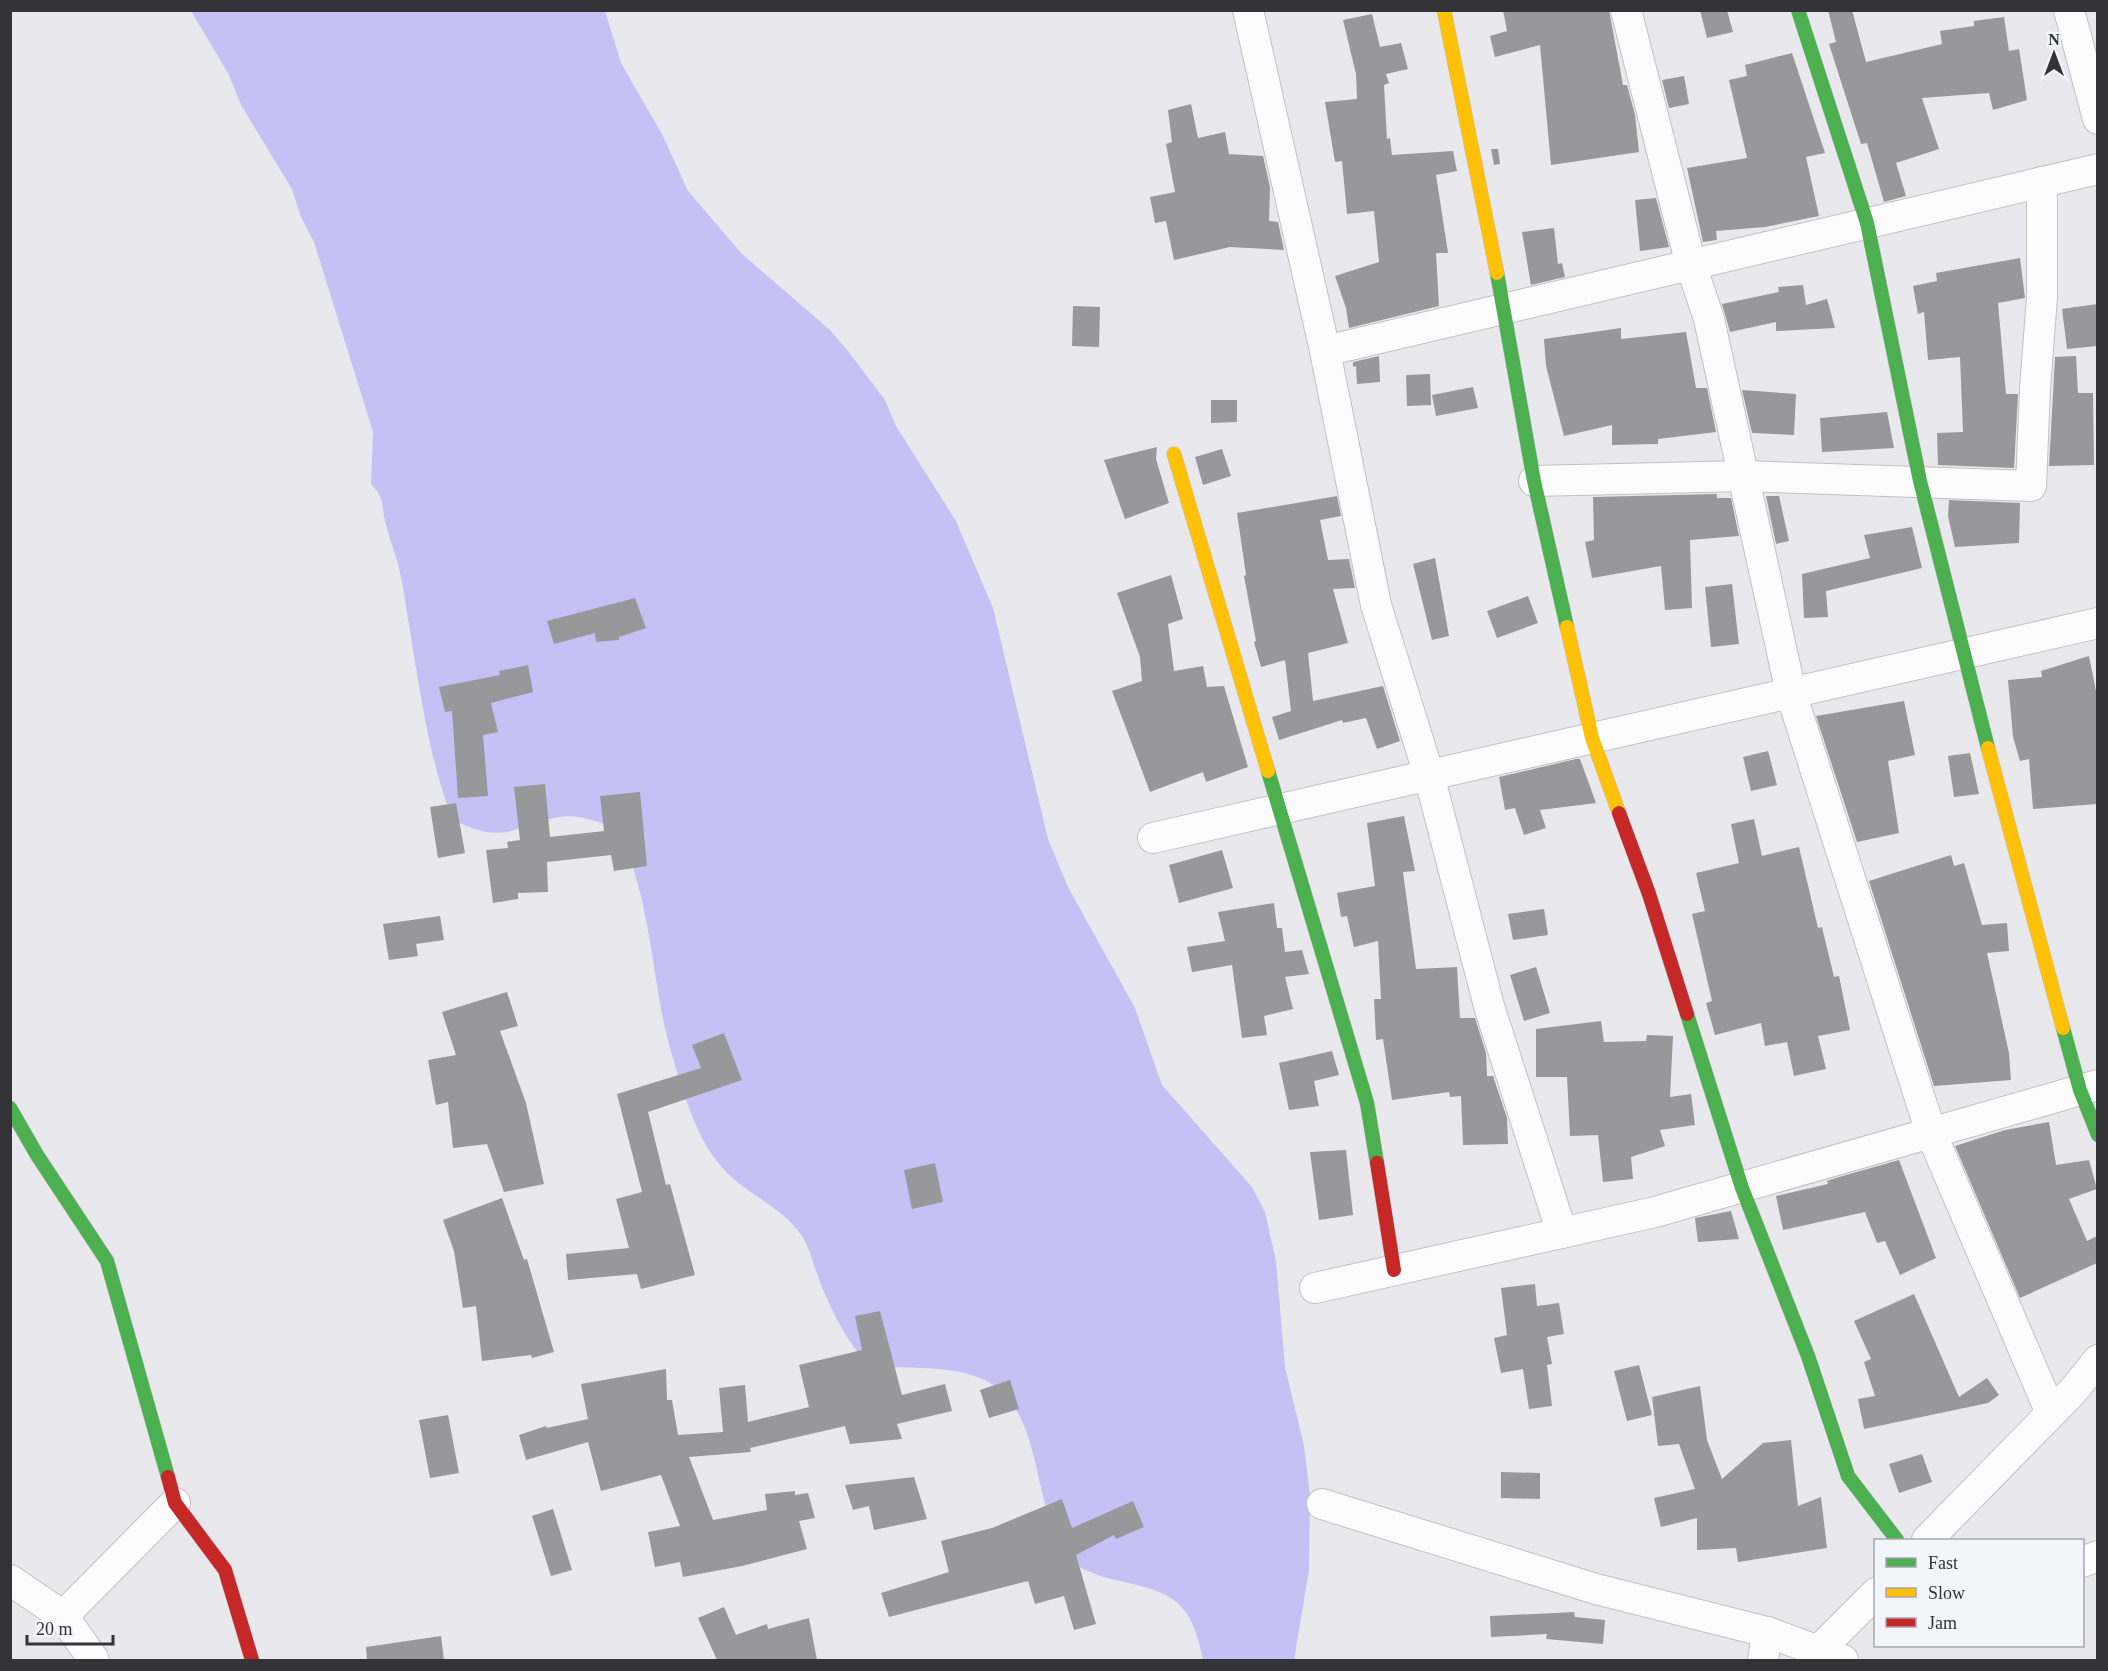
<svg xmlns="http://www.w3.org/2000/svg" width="2108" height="1671" font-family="Georgia,serif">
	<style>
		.water { fill: #c6c1f5 }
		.building { fill: #98989b }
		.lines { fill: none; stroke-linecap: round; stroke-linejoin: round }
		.street-casing { stroke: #c1c1c4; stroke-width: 32 }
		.fast-casing { stroke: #c1c1c4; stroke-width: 15 }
		.slow-casing { stroke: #c1c1c4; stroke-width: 15 }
		.jam-casing { stroke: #c1c1c4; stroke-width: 15 }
		.street { stroke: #fcfcfc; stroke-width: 30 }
		.fast { stroke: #4caf50; stroke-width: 14 }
		.slow { stroke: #ffc107; stroke-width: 14 }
		.jam { stroke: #c62828; stroke-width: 14 }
	</style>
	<rect width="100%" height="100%" fill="#e9e9ed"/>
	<path class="water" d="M191 11H605L621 63 663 136 688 191 742 254 830 330 848 351 885 400 896 426 956 521 993 608 1048 839 1068 887 1135 1008 1162 1085 1252 1187 1265 1212 1276 1261 1285 1367 1304 1446 1310 1495 1309 1570 1294 1660H1203C1191 1596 1169 1592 1111 1579 1098 1576 1080 1569 1070 1560 1066 1556 1064 1549 1061 1544 1034 1499 1040 1424 1000 1390 966 1361 910 1371 868 1365 847 1341 834 1316 822 1287 815 1271 811 1251 802 1236 785 1211 758 1199 736 1181 712 1161 698 1134 688 1105 677 1074 667 1041 661 1009 651 952 644 879 617 829 598 822 580 814 560 817 517 824 506 845 460 823 433 810 409 614 401 578 398 558 389 540 385 521 381 503 385 499 371 484L373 432 314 242 301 217 292 189 241 105 229 75Z"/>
	<g class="building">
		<path d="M1503 10H1609L1623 85H1627L1635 115 1639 152 1551 165 1540 45 1495 57 1490 36 1507 31Z"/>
		<path d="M1700 10H1727L1733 32 1707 38Z"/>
		<path d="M1828 10H1852L1866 62 1942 44 1940 31 1974 26V21L2004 17 2009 51 2019 49 2027 100 1993 110 1989 93 1922 98 1939 149 1896 163 1906 196 1884 202 1867 143 1861 144 1829 44 1836 42Z"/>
		<path d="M1372 14 1380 47 1401 43 1408 69 1386 74 1389 83 1384 85 1387 139 1390 138 1392 155 1453 151 1457 171 1436 175 1448 253H1436L1439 306 1349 328 1346 308 1335 276 1379 262 1374 211 1347 214 1342 161 1335 162 1325 102 1357 99 1356 74 1343 20Z"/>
		<path d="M1792 53 1825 153 1806 157 1819 216 1765 227 1716 231 1717 240 1703 242 1687 168 1747 158 1729 80 1747 76 1745 65Z"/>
		<path d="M1684 76 1689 104 1669 108 1662 80Z"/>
		<path d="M1191 104 1198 138 1225 132 1229 154 1263 156 1270 187 1269 221 1278 222 1284 250 1230 247 1174 260 1166 221 1155 223 1150 197 1175 192 1166 144 1172 142 1168 110Z"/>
		<path d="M1491 149H1498L1500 164 1494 165Z"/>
		<path d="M1656 198 1669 247 1640 251 1635 200Z"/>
		<path d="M1554 228 1558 264 1562 263 1565 277 1531 285 1522 232Z"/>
		<path d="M2020 258 2025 298 1998 303 2006 394H2018L2014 468 1938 465 1937 433 1963 432 1960 357 1928 360 1924 312 1918 314 1913 286 1937 281 1936 273Z"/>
		<path d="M1803 285 1806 305 1827 299 1835 328 1776 331V322L1730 332 1722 304 1779 292 1778 287Z"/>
		<path d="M2097 304V346L2067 349 2062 309Z"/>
		<path d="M1073 306 1100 307 1099 347 1072 346Z"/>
		<path d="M1621 328V339L1686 332 1696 388H1707L1716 432 1658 439V444L1612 445V425L1564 436 1546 366 1544 339Z"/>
		<path d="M1379 356 1380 382 1357 384 1356 366 1353 367V362Z"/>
		<path d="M2076 356 2078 393H2093L2094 465 2049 466 2055 357Z"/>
		<path d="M1430 374 1431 405 1407 406 1406 375Z"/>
		<path d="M1473 387 1478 408 1436 416 1432 395Z"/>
		<path d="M1742 390 1796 394 1794 435 1752 433Z"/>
		<path d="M1211 400H1237V422L1211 423Z"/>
		<path d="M1887 412 1894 448 1822 452 1820 418Z"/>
		<path d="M1157 447 1156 459 1169 503 1125 519 1104 460Z"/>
		<path d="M1222 449 1231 476 1203 485 1195 457Z"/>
		<path d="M1717 494V498H1731L1739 536 1690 540 1692 608 1665 610 1661 566 1592 578 1585 542 1594 540 1593 497Z"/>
		<path d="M1337 496 1341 516 1320 520 1328 560 1349 559 1355 588 1333 589 1348 643 1308 653 1313 701 1383 686 1400 741 1377 749 1366 718 1343 723 1342 720 1279 740 1272 717 1291 711 1285 660 1261 667 1254 642 1256 641 1244 576 1246 575 1237 513Z"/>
		<path d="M1766 496H1779L1789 541 1776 544Z"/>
		<path d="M1949 500 2020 503 2019 543 1955 547 1948 516Z"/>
		<path d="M1912 527 1922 568 1826 591 1828 617 1804 618 1802 574 1870 558 1864 535Z"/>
		<path d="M1435 558 1449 636 1432 640 1413 564Z"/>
		<path d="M1171 575 1183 619 1168 624 1174 671 1203 666 1207 687 1224 686 1248 767 1206 782 1203 772 1150 792 1112 691 1142 681 1140 657 1117 593Z"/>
		<path d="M1732 584 1739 644 1711 647 1705 587Z"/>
		<path d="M1528 596 1538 623 1497 638 1487 611Z"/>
		<path d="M635 598 646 628 619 637V640L596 642 595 633 554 644 547 621Z"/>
		<path d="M2089 656 2097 696V804L2033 809 2029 759 2020 761 2013 737 2008 680 2042 677 2041 671Z"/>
		<path d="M528 665 533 692 491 703 498 732 483 735 488 796 458 798 452 711 445 712 439 687 500 675 499 671Z"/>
		<path d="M1904 701 1915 755 1888 761 1899 833 1857 842 1816 716Z"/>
		<path d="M1768 751 1777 785 1751 791 1743 757Z"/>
		<path d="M1970 753 1979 794 1954 797 1948 756Z"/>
		<path d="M1576 759H1580L1596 803 1540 810 1546 828 1524 835 1515 808 1505 810 1499 777Z"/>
		<path d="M545 784 550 837 604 831 600 796 640 792 647 866 614 871 611 855 547 862 548 892 518 893V899L493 903 486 850 508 848 507 842 520 840 514 787Z"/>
		<path d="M456 803 465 853 438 858 430 807Z"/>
		<path d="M1404 816 1415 871 1403 872 1416 969 1457 967 1460 1018H1475L1486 1053 1487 1076H1493L1507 1118 1508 1144 1463 1145 1461 1096 1450 1097 1449 1092 1392 1100 1383 1039 1376 1040 1374 999H1381L1378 941 1354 947 1347 916 1341 917 1337 893 1375 886 1367 823Z"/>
		<path d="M1754 819 1762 856 1799 847 1818 928 1822 927 1834 977 1839 976 1850 1030 1818 1036 1826 1069 1794 1076 1787 1042 1765 1046 1761 1023 1715 1035 1706 1003 1712 1001 1692 914 1705 911 1696 873 1739 863 1731 824Z"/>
		<path d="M1222 850 1233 888 1179 903 1169 865Z"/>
		<path d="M1951 855 1954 866 1964 863 1982 925 2007 923 2009 951 1987 953 2009 1053 2011 1080 1934 1086 1869 881Z"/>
		<path d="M1274 903 1277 928H1282L1285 952 1302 950 1309 974 1285 977 1293 1009 1264 1016 1267 1035 1242 1038 1232 965 1192 972 1187 947 1225 941 1218 912Z"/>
		<path d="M1544 909 1548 935 1513 940 1508 914Z"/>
		<path d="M440 916 444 940 416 944 418 956 389 960 383 924Z"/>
		<path d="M1536 967 1550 1013 1524 1021 1510 975Z"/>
		<path d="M507 992 518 1026 500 1031 526 1103 544 1184 504 1192 487 1144 453 1148 448 1102 436 1105 428 1060 456 1055 442 1012Z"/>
		<path d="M1601 1021 1604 1042 1646 1041 1647 1035 1673 1036 1670 1097 1691 1094 1695 1125 1660 1130 1665 1146 1631 1157 1633 1179 1603 1182 1598 1135 1570 1136 1567 1077H1536V1029Z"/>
		<path d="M724 1033 742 1080 648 1112 666 1185 670 1184 695 1275 641 1289 637 1274 568 1280 566 1254 629 1248 616 1199 642 1192 617 1094 701 1068 692 1045Z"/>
		<path d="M1332 1051 1339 1075 1314 1081 1319 1106 1289 1110 1279 1063Z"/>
		<path d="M2049 1122 2056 1165 2089 1160 2097 1189 2069 1199 2087 1241 2097 1236V1263L2020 1298 1955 1146 2005 1130Z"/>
		<path d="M1346 1150 1353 1215 1319 1220 1310 1152Z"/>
		<path d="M1899 1160 1936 1258 1900 1275 1885 1241 1877 1243 1865 1212 1783 1230 1776 1196 1828 1184 1827 1181 1839 1177Z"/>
		<path d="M935 1163 943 1202 912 1209 904 1170Z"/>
		<path d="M502 1198 524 1260 527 1259 554 1352 532 1358 531 1355 482 1361 476 1306 463 1308 454 1251 443 1220Z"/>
		<path d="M1731 1211 1739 1239 1698 1242 1695 1218Z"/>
		<path d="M1535 1284 1537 1306 1559 1303 1564 1334 1547 1337 1552 1364 1547 1365 1552 1406 1529 1409 1523 1369 1501 1373 1494 1338 1507 1335 1501 1288Z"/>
		<path d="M1914 1294 1959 1397 1987 1378 1999 1395 1988 1403 1864 1429 1858 1399 1875 1396 1864 1362 1871 1359 1854 1321Z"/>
		<path d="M880 1311 902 1395 945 1384 952 1411 897 1424 902 1439 850 1444 845 1426 750 1448 751 1452 689 1457 713 1520 767 1510 765 1494 795 1491V1495L808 1493 815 1518 799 1521 807 1549 742 1566 683 1577 680 1562 655 1567 648 1532 680 1526 661 1475 601 1491 588 1442 526 1460 519 1435 546 1426 547 1428 588 1419 581 1384 666 1369 667 1400H672L678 1435 723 1432 719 1388 745 1385 748 1422 809 1407 799 1365 862 1350 855 1316Z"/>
		<path d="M1639 1365 1652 1415 1627 1421 1614 1371Z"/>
		<path d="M1010 1380 1019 1409 989 1418 980 1390Z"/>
		<path d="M1700 1386 1707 1440 1722 1479 1763 1443 1791 1440 1798 1506 1821 1497 1827 1548 1738 1562 1736 1548 1697 1550V1518L1661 1527 1654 1498 1695 1489 1679 1444 1658 1446 1652 1397Z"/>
		<path d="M448 1415 459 1473 430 1478 419 1420Z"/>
		<path d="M1922 1454 1932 1482 1899 1493 1889 1464Z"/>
		<path d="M1501 1472 1540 1473V1499L1501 1498Z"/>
		<path d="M914 1477 927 1519 874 1530 869 1506 853 1510 845 1485Z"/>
		<path d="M1062 1499 1072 1528 1133 1501 1144 1527 1116 1539 1114 1535 1076 1555 1096 1624 1074 1630 1064 1596 1035 1604 1028 1581 889 1617 881 1593 949 1572 941 1541 992 1528Z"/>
		<path d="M553 1509 572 1570 551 1576 532 1516Z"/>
		<path d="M724 1607 736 1635 767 1624 768 1629 809 1618 817 1660H717L698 1618Z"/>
		<path d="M1574 1612 1575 1617 1605 1620 1603 1644 1546 1639 1547 1634 1491 1637 1490 1616Z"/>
		<path d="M441 1636 444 1660H367L366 1647Z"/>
	</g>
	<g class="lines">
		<defs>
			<g id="street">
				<path d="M1248 10 1325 351 1376 605 1429 775 1489 1006 1562 1233"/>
				<path d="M1626 10 1691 265 1709 319 1791 693 1931 1133 2051 1413"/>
				<path d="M2069 10 2098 119"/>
				<path d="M1325 351 2098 169"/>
				<path d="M1534 481 1743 476 2031 486 2035 389 2042 297V182"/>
				<path d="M1153 838 2098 623"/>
				<path d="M1315 1288 1655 1212 2098 1085"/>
				<path d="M1322 1504 1596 1589 1767 1632 1843 1660"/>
				<path d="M1927 1540 2072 1392 2098 1360"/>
				<path d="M2082 1562 2098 1556"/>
				<path d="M10 1580 63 1616 94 1660"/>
				<path d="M63 1616 175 1503"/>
				<path d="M1818 1651 1876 1593"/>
				<path d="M1763 1660 1767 1632"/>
			</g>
			<g id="fast">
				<path d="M1798 10 1867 223 1920 481 1988 748"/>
				<path d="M1497 273 1534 481 1567 627"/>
				<path d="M1268 771 1367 1103 1377 1163"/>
				<path d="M1687 1014 1742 1188 1808 1356 1848 1476 1897 1540"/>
				<path d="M2063 1028 2080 1090 2098 1135"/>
				<path d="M10 1108 37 1155 107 1261 168 1477"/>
			</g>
			<g id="slow">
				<path d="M1444 10 1497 273"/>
				<path d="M1174 454 1268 771"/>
				<path d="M1567 627 1592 738 1619 813"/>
				<path d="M1988 748 2063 1028"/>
			</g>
			<g id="jam">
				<path d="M1619 813 1649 894 1687 1014"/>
				<path d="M1377 1163 1394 1270"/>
				<path d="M168 1477 175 1503 225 1570 252 1660"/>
			</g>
		</defs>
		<use href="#street" class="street-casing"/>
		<use href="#fast" class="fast-casing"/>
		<use href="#slow" class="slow-casing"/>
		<use href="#jam" class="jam-casing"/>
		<use href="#street" class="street"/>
		<use href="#fast" class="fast"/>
		<use href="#slow" class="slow"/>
		<use href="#jam" class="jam"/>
	</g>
	<rect width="2108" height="1671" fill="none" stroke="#343337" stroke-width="24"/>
	<rect x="1874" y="1539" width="210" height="108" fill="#f4f4fd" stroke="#a7a7ae" stroke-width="1.5"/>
	<rect x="1886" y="1558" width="30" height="9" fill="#4caf50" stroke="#a7a7ae" stroke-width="1.5"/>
	<text x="1928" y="1569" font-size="18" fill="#343337">Fast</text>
	<rect x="1886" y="1588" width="30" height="9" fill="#ffc107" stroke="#a7a7ae" stroke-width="1.5"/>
	<text x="1928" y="1599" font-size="18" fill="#343337">Slow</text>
	<rect x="1886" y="1618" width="30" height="9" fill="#c62828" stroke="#a7a7ae" stroke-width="1.5"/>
	<text x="1928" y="1629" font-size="18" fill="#343337">Jam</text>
	<g transform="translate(2054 54)" stroke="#f4f4fd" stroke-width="4.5" paint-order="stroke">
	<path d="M0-4.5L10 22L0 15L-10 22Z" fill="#343337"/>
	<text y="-9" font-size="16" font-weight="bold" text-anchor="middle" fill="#343337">N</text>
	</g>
	<path d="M27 1635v9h86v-9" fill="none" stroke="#343337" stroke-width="3"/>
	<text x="36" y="1635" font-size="18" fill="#343337" stroke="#f4f4fd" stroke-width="4.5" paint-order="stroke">20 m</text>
</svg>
